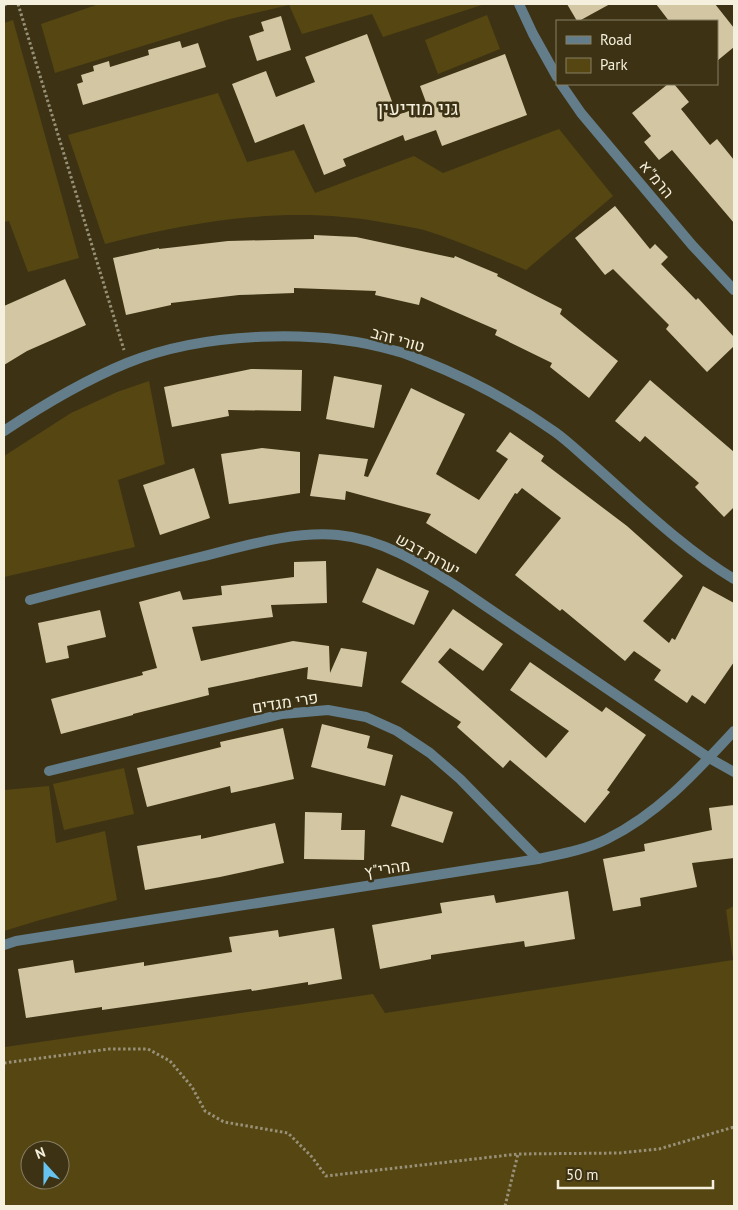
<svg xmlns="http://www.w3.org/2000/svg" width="738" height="1210" font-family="'PT Sans',Heebo,sans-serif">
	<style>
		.green { fill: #554612; fill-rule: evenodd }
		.building { fill: #d2c6a3 }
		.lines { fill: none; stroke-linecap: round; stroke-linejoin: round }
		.path { stroke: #989077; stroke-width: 3; stroke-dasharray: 2.5 2.5; stroke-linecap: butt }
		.minor { stroke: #637d8b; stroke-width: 10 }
		.tertiary { stroke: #637d8b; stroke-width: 10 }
		.labels { text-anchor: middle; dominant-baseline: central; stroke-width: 5; stroke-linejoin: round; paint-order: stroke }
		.street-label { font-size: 16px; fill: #f5efdd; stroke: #3d3314 }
		.quarter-label { font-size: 19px; fill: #f5efdd; stroke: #3d3314 }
	</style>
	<rect width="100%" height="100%" fill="#3d3314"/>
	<g class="green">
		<path d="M99 4H485L383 37 372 14 302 34 289 5 230 19 55 73 41 24Z"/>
		<path d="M487 15 500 49 438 74 425 40Z"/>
		<path d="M13 20 79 258 28 272 9 221 4 222V23Z"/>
		<path d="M218 93 247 162 294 150 315 193 414 156 443 173 559 129 613 196 526 270C493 256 459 241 424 230 412 227 399 225 386 223 292 205 197 220 105 244L68 135Z"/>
		<path d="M149 381 165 464 118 480 135 547 4 577V456L71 413 117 392Z"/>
		<path d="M124 768 134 814 64 830 53 784Z"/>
		<path d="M49 786 56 843 105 831 117 900 40 920 4 931V790Z"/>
		<path d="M734 906V1206H4V1047H5L373 994 385 1013 733 960 726 910ZM30 1150H60V1180H30Z"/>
	</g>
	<g class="building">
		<path d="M567 4H610L579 21H577Z"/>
		<path d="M656 4H715L734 28V47L717 61V21H669Z"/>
		<path d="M281 16 291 50 257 61 249 36 264 31 261 22Z"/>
		<path d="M367 34 397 115 427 105 420 86 505 54 527 115 442 146 436 130 405 141 403 135 343 159 346 166 324 175 304 124 255 143 232 84 266 71 276 97 315 82 305 57Z"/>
		<path d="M180 41 182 48 198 43 206 67 83 105 77 84 83 82 81 75 94 71 93 66 109 61 110 67 149 55 148 50Z"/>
		<path d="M668 84H674L689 102 681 109 710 145 717 139 734 160V223L672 150 659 160 644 142 651 136 632 113Z"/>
		<path d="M615 206 650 249 655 244 668 257 661 264 696 300 698 298 734 337V346L707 372 666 329 669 325 613 269 605 275 575 238Z"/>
		<path d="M314 235 356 237 454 258 455 256 498 274 497 276 562 309 560 314 618 361 589 398 550 367 552 363 495 335 497 330 421 297 419 305 375 295 376 291 294 288V293L239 295 171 303V305L126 315 113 258 159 248V249L228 241 314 239Z"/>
		<path d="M65 279 86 325 27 351 4 365V306Z"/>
		<path d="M251 369 302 370 301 411 228 410 229 416 172 427 164 387Z"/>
		<path d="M334 376 382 385 374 428 326 419Z"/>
		<path d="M650 380 734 452V507L724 517 695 487 699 483 645 436 640 442 615 421Z"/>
		<path d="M411 388 465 414 436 474 479 500 508 459 496 451 510 432 544 456 541 461 627 526 683 576 643 621 669 643 672 638 675 640 703 586 734 603V662L705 704 692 695 687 703 654 680 661 670 634 651 625 661 562 609 560 611 515 575 561 518 522 488 517 494 515 493 476 554 426 523 431 514 346 491 345 500 310 496 319 454 368 459 364 476 368 477Z"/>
		<path d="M262 448 300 452V493L229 504 221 454Z"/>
		<path d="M194 468 210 518 160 535 143 485Z"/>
		<path d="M326 561 327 603 271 605 273 617 192 627 201 661 293 641 329 646 330 673 341 648 367 652 362 687 307 679 308 667 208 688 209 695 133 714V715L61 734 51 699 143 675 142 672 157 668 139 602 180 591 183 600 222 595 221 586 294 577V562Z"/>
		<path d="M377 568 429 591 414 625 362 602Z"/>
		<path d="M453 609 503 644 483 671 450 648 438 662 546 758 569 731 510 690 530 662 602 712 606 707 646 735 607 790 610 792 585 823 510 760 503 768 457 727 461 722 401 682Z"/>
		<path d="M100 610 106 637 67 646 69 658 46 663 38 623Z"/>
		<path d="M322 724 370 736 367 748 393 755 385 786 311 767Z"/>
		<path d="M283 728 294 779 231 793 230 786 147 807 137 768 221 747 220 742Z"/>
		<path d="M401 795 453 812 443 843 391 826Z"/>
		<path d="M734 805V858L692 863 697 887 640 898 641 906 613 911 603 859 645 851 644 844 712 830 709 808Z"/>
		<path d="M305 812 342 813 341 830H365L364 860 304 859Z"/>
		<path d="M275 823 284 863 220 877 145 890 137 846 201 835V839Z"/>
		<path d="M568 891 575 939 525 947 524 941 431 955V959L380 969 372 925 442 913 440 903 494 895 496 903Z"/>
		<path d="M334 928 342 979 308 985V982L252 991 251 989 102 1010V1007L26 1018 18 969 73 960 75 973 144 962V966L232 952 229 937 278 930 279 937Z"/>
	</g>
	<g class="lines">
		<g class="path">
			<path d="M18 4 124 350"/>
			<path d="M4 5 7 4"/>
			<path d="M4 1063 109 1049H148L170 1061 192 1087 205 1111 224 1122 288 1133 312 1157 326 1176 518 1154 620 1153 659 1149 734 1127"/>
			<path d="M505 1206 518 1154"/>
		</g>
		<g class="minor">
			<path d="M4 431C43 405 83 381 127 363 203 332 318 328 396 351 406 353 415 358 424 361 472 380 513 402 555 432 569 442 582 455 596 467 640 506 683 548 734 579"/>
			<path d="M30 600C87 585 143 571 200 557 245 546 292 531 338 535 382 539 420 563 456 586L709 758 734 772"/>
			<path d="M49 771 282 714 328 710 366 717 397 731 430 753 460 779 538 859"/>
			<path d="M4 945 16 941 538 859C561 854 585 850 607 839 658 814 696 772 734 731"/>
		</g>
		<g class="tertiary">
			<path d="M519 4 533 34 557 77"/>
			<path d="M561 84 581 113 692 245 734 290"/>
		</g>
	</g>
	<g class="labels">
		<g class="street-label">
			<text transform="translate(657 179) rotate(50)">הרמ"א</text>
			<text transform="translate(398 339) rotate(16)">טורי זהב</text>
			<text transform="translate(428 554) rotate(29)">יערות דבש</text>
			<text transform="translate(285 702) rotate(-9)">פרי מגדים</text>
			<text transform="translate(387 868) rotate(-9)">מהרי"ץ</text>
		</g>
		<g class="quarter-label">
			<text x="418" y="108">גני מודיעין</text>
		</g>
	</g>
	<rect width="738" height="1210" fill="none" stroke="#f5efdd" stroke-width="10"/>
	<rect x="556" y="20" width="162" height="65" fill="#3d3314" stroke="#877e64"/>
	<rect x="566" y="36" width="25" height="8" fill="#637d8b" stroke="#877e64"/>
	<text x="600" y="45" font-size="15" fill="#f5efdd">Road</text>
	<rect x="566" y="58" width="25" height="15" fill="#554612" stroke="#877e64"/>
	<text x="600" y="70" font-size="15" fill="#f5efdd">Park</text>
	<g transform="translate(45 1165) rotate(339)"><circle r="24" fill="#3d3314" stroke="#877e64"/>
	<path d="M0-4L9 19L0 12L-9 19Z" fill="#67c4f0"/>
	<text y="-8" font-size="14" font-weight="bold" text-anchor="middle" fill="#f5efdd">N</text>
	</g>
	<path d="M558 1180v8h155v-8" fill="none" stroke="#f5efdd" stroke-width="2.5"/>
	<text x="566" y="1180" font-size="15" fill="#f5efdd" stroke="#3d3314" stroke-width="4" paint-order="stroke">50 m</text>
</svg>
